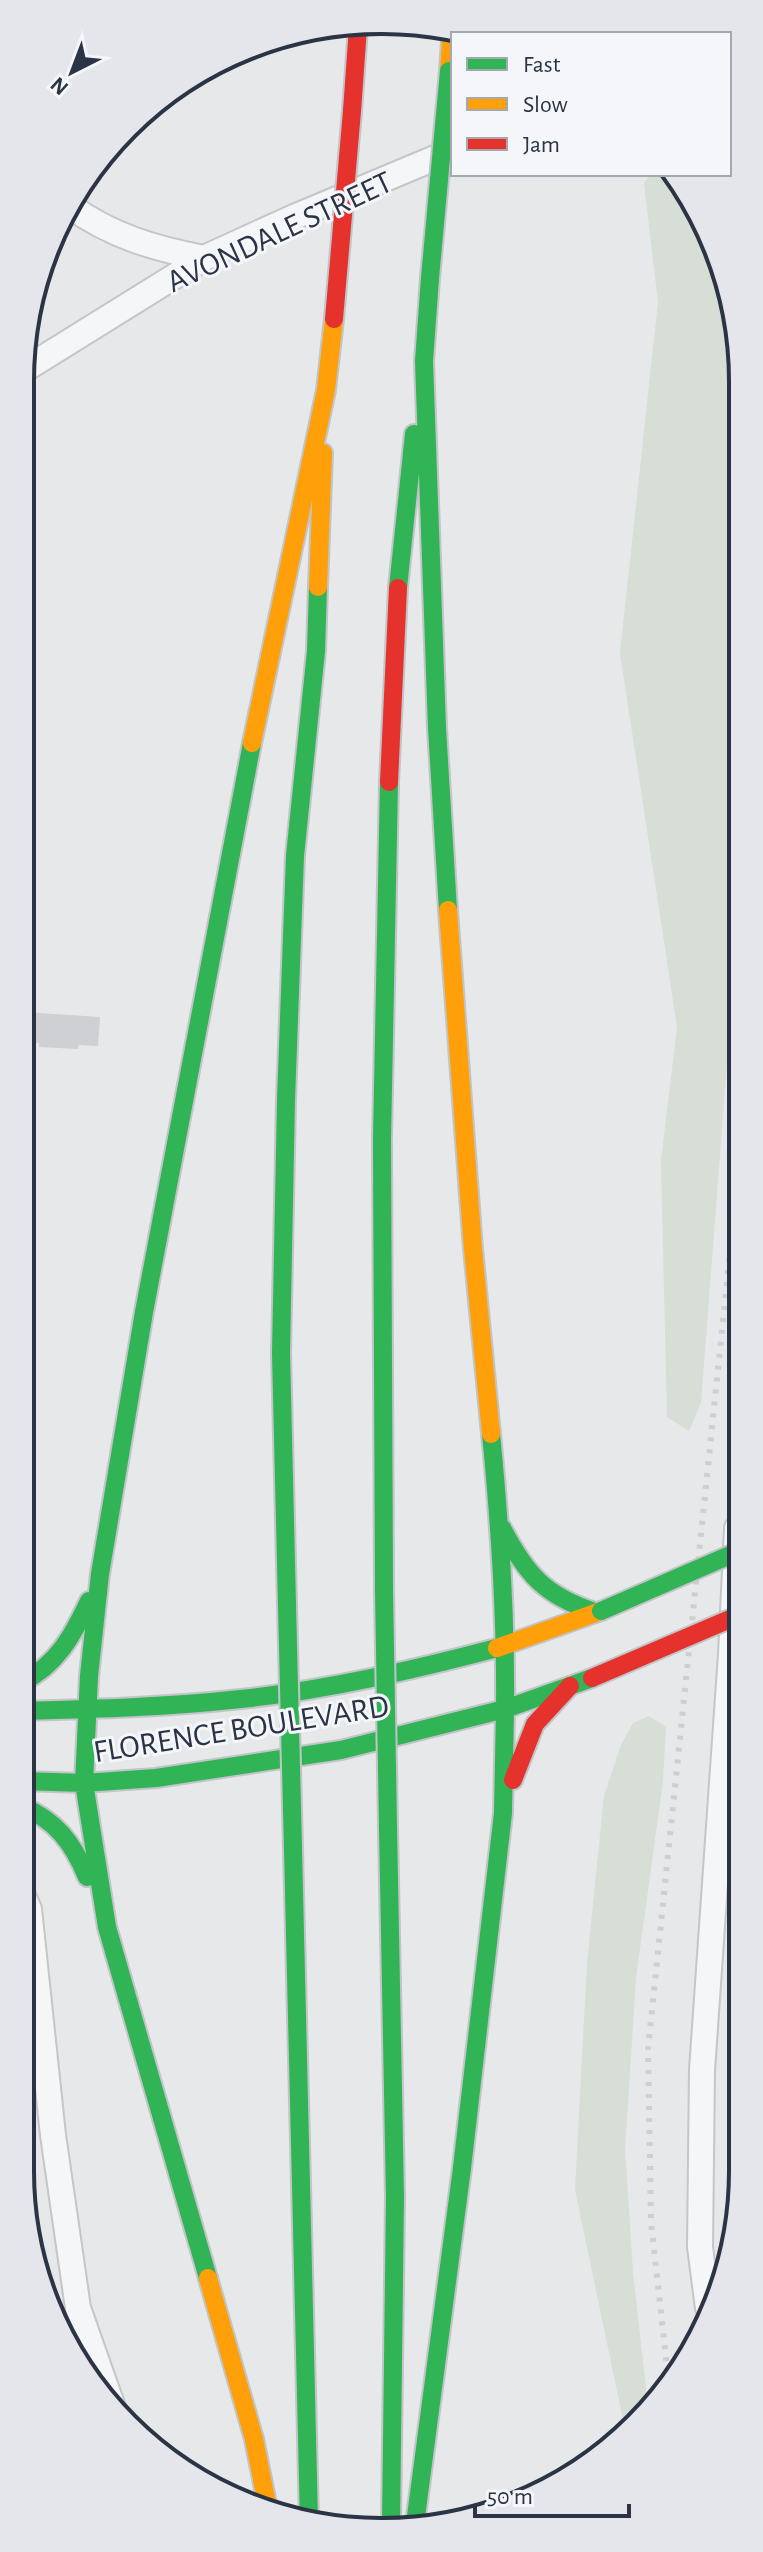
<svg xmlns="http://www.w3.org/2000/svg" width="763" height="2552" viewBox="0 0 763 2552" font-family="'Alegreya Sans',sans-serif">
<rect width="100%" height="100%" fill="#e6e8ea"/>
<path fill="#d6ded6" d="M 652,174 L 674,174 L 706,222 L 740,335 L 739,906 L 701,1403 L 689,1431 L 667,1417 L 661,1161 L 677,1027 L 620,653 L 658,302 L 644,183 Z
M 649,1716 L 666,1727 L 663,1781 L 636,1978 L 625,2149 L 633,2272 L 648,2406 L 625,2429 L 575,2190 L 587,1963 L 604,1796 L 621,1745 L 633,1723 Z"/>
<path fill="#ced0d3" d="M 24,1012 L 100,1017 L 98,1046 L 79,1045 L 78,1049 L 39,1047 L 39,1043 L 24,1042 Z"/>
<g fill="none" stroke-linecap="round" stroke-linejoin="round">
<g stroke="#c4c6c8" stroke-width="28">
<path id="street" d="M 70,206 C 111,236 156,249 204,258
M 27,368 L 204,258 L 294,217 L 447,153
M 21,1891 L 29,1909 L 53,2135 L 78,2308 L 115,2413
M 708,2308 L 700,2247 L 702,2070 L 731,1654 L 737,1528"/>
</g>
<g stroke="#c2c5c8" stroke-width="22">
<path id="fast" d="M 430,278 L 424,361 L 437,728 L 448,910
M 398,588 L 414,434
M 491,1434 C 500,1525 506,1617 505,1709
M 502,1528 C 526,1574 545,1596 595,1612
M 384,1590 L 382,1139 L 389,782
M 287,1605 L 281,1353 L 286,1100 L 295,856 L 316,651 L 318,587
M 22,1682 C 57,1665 73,1635 89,1601
M 22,1711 C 95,1709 168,1707 241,1699 C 327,1690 413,1670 497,1648
M 21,1781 L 84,1783 L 156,1778 L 341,1750 L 505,1709 L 592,1678
M 84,1783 L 107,1927 L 208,2278
M 84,1783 L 89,1676 L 100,1574 L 144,1312 L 252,743
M 21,1806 C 56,1820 73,1843 87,1877
M 388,1827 L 395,2197 L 391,2525
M 293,1849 L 309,2521
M 415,2524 L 462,2168 L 503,1813 L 505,1709"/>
</g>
<g stroke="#c2c5c8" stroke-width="22">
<path id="slow" d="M 449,71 L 452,27
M 318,587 L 323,453
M 252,743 L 326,390 L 334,319
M 448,910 L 473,1249 L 491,1434
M 497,1648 L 601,1611
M 208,2278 L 254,2439 L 268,2509"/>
</g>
<g stroke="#c2c5c8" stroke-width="22">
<path id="jam" d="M 352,111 L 358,27
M 389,782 L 398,588
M 513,1780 L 535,1724 L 570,1686"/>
</g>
<use href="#street" stroke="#f5f6f7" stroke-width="24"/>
<use href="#fast" stroke="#30b455" stroke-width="18"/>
<use href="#slow" stroke="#ff9f0a" stroke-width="18"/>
<use href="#jam" stroke="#e5322d" stroke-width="18"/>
<path stroke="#cecfd2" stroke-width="6" stroke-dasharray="4 8" stroke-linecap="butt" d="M 669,2385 L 651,2222 L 648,2049 L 738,1175"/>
<g stroke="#c2c5c8" stroke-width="22" stroke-linecap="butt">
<path id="fast-bridge" d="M 430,278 L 449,71
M 384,1590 L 388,1827
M 287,1605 L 293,1849
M 601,1611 L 737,1552"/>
</g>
<g stroke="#c2c5c8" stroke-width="22" stroke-linecap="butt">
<path id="jam-bridge" d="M 334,319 L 352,111
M 592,1678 L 737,1616"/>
</g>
<use href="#fast-bridge" stroke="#30b455" stroke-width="18"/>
<use href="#jam-bridge" stroke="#e5322d" stroke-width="18"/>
</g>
<g text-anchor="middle" stroke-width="6" stroke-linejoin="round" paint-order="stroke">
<g font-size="32" fill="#2b3445" stroke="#f4f6f9">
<text transform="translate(279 231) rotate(-25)" y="11">AVONDALE STREET</text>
<text transform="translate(241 1728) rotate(-9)" y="11">FLORENCE BOULEVARD</text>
</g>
</g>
<path d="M0 0H763V2552H0ZM381 34H382A347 347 0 0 1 729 381V2171A347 347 0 0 1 382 2518H381A347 347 0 0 1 34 2171V381A347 347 0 0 1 381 34Z" fill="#e4e6eb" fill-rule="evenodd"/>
<path fill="none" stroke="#2b3445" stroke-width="4" d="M381 34H382A347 347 0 0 1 729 381V2171A347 347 0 0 1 382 2518H381A347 347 0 0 1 34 2171V381A347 347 0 0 1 381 34Z"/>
<rect x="451" y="32" width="280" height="144" fill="#f4f6f9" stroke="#a4a8b1" stroke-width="2"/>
<rect x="467" y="58" width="40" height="12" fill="#30b455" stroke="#a4a8b1" stroke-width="2"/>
<text x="523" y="72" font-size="24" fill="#2b3445">Fast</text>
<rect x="467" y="98" width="40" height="12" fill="#ff9f0a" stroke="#a4a8b1" stroke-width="2"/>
<text x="523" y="112" font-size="24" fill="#2b3445">Slow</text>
<rect x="467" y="138" width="40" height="12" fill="#e5322d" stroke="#a4a8b1" stroke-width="2"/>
<text x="523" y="152" font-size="24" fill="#2b3445">Jam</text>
<g transform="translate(72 72) rotate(222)" stroke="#f4f6f9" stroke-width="6" paint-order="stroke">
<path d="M0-6L14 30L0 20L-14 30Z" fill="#2b3445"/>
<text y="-12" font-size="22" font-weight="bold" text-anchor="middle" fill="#2b3445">N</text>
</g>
<path d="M475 2504v12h154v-12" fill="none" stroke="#2b3445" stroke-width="4"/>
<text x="487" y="2504" font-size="24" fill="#2b3445" stroke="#f4f6f9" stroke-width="6" paint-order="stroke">50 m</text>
</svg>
